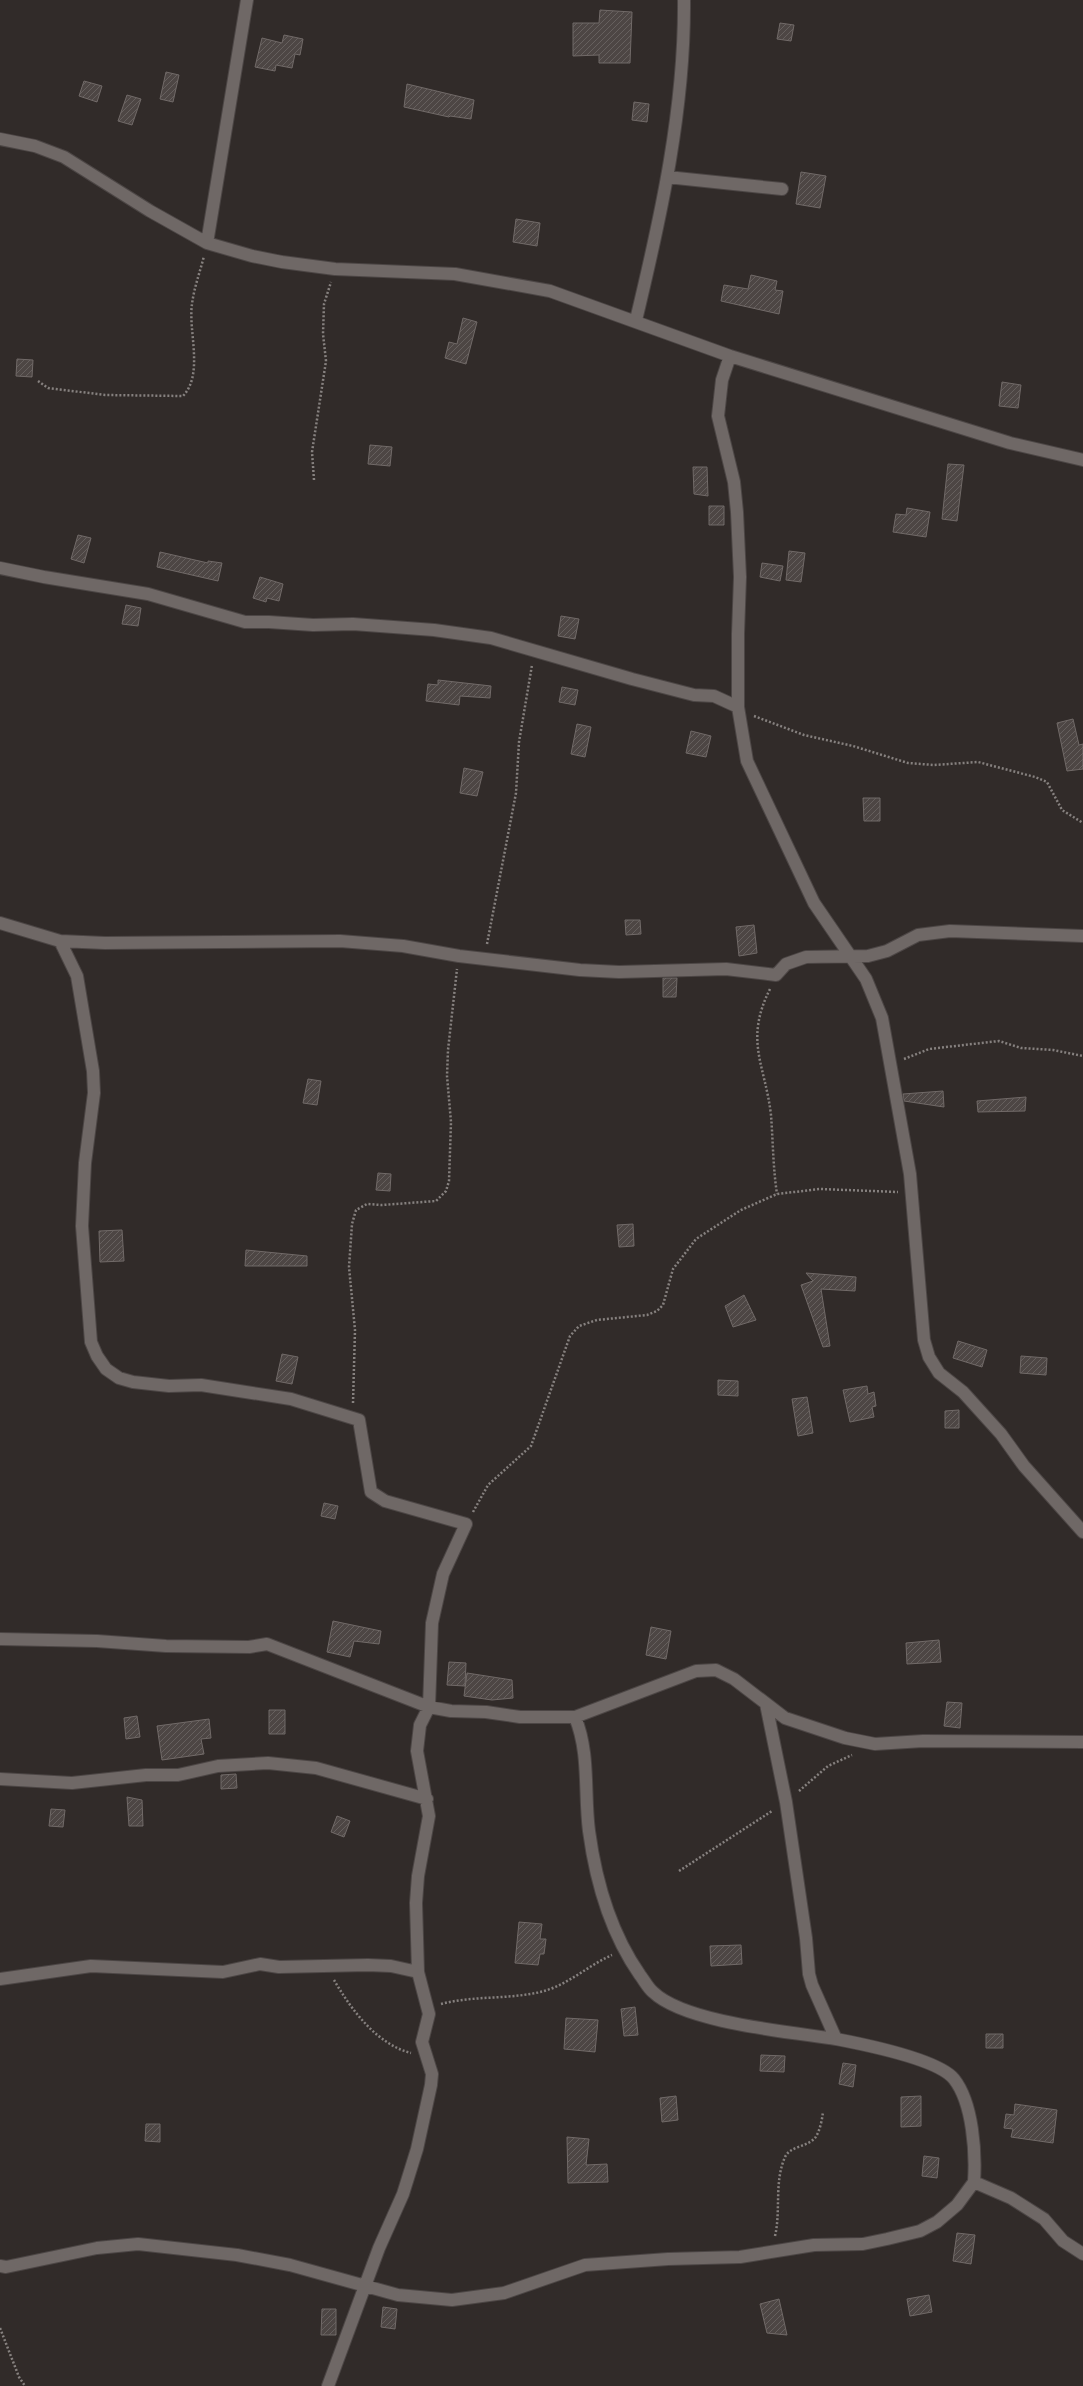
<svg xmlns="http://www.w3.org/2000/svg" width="1083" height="2386" viewBox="0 0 1083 2386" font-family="'DejaVu Sans',sans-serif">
<defs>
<pattern id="building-hatch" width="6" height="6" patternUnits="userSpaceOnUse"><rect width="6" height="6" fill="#4d4644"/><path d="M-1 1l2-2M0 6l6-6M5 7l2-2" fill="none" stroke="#66605e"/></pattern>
</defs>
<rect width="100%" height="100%" fill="#312b29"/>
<path fill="url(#building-hatch)" stroke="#716a68" d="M 600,10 L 632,12 L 630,63 L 599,63 L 599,55 L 573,56 L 573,23 L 599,23 Z
M 780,23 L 794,25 L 791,41 L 777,39 Z
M 284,35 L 303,39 L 300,55 L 295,54 L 292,68 L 276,65 L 275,71 L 255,67 L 262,38 L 282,43 Z
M 166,72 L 179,75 L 173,102 L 160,99 Z
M 84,81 L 102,86 L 97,102 L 79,96 Z
M 407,84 L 474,100 L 471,119 L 450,116 L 449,117 L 404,107 Z
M 127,95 L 141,99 L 132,125 L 118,121 Z
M 634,102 L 649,104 L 647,122 L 632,120 Z
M 801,172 L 826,176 L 820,208 L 796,204 Z
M 516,219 L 540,223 L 537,246 L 513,242 Z
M 751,275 L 777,281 L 775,290 L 783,291 L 779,314 L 721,301 L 724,285 L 748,289 Z
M 463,318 L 477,322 L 466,364 L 445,358 L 449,342 L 457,344 Z
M 17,359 L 33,360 L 32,377 L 16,376 Z
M 1002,382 L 1021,385 L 1018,408 L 999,406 Z
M 370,445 L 392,447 L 390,466 L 368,464 Z
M 948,464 L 964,465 L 957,521 L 942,519 Z
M 693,467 L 707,467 L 708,496 L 694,494 Z
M 709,506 L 724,506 L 724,525 L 709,525 Z
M 907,508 L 930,512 L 926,537 L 893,532 L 896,514 L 906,515 Z
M 78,535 L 91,538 L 84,563 L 71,559 Z
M 789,551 L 805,553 L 801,582 L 786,580 Z
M 160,552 L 208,563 L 208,561 L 222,563 L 218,581 L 157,567 Z
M 762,563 L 783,566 L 780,581 L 760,577 Z
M 260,577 L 283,584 L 279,601 L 267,598 L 266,602 L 253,598 Z
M 126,605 L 141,608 L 138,626 L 122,624 Z
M 561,616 L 579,619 L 575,639 L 558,636 Z
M 438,680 L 491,686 L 490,698 L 460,696 L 459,705 L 426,701 L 428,684 L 438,685 Z
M 562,687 L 578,690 L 575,705 L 559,702 Z
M 1073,719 L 1079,745 L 1083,744 L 1083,769 L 1067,771 L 1057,723 Z
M 577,724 L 591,727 L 585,757 L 571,754 Z
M 691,731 L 711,736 L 706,757 L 686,753 Z
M 464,768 L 483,772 L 477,796 L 460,793 Z
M 863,798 L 880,798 L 880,821 L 864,821 Z
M 625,920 L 640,920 L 641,934 L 626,935 Z
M 754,925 L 757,953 L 739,956 L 736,927 Z
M 663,978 L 677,978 L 676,997 L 663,997 Z
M 308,1079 L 321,1081 L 317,1105 L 303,1103 Z
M 943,1091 L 944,1107 L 904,1101 L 903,1094 Z
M 1026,1097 L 1025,1111 L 978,1112 L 977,1101 Z
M 378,1173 L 391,1174 L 390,1191 L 376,1190 Z
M 633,1224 L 634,1246 L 619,1247 L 617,1225 Z
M 122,1230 L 124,1261 L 100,1262 L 99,1231 Z
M 246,1250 L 307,1256 L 307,1266 L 245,1266 Z
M 806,1273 L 856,1277 L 855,1291 L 821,1289 L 830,1346 L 823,1347 L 801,1285 L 813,1281 Z
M 744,1295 L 756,1320 L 733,1327 L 725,1306 Z
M 958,1341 L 987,1350 L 982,1367 L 953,1358 Z
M 282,1354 L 298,1357 L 292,1384 L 276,1381 Z
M 1021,1356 L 1047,1358 L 1046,1375 L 1020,1373 Z
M 718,1380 L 738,1381 L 738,1396 L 718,1395 Z
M 867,1386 L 868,1394 L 874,1392 L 876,1406 L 872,1407 L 874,1417 L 850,1422 L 843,1390 Z
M 807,1397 L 813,1433 L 798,1436 L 792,1399 Z
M 959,1410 L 959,1428 L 945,1428 L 945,1411 Z
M 324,1503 L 338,1506 L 335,1519 L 321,1516 Z
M 333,1621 L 381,1631 L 379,1644 L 354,1641 L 350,1657 L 327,1652 Z
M 651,1627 L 671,1631 L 666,1659 L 646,1655 Z
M 939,1640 L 941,1662 L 907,1664 L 906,1643 Z
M 449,1662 L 466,1663 L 465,1686 L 447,1685 Z
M 467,1673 L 512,1680 L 513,1698 L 492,1700 L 464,1696 Z
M 947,1702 L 962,1703 L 960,1728 L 944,1726 Z
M 269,1710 L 285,1710 L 285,1734 L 269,1734 Z
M 137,1716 L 140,1737 L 126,1739 L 124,1718 Z
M 209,1719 L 211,1738 L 201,1739 L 204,1754 L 162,1760 L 157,1726 Z
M 236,1774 L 237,1788 L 221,1789 L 221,1775 Z
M 127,1797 L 142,1800 L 143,1826 L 129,1826 Z
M 51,1809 L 65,1810 L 63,1827 L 49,1826 Z
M 337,1816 L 350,1821 L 344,1837 L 331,1832 Z
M 519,1922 L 542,1924 L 540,1939 L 546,1939 L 544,1954 L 540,1954 L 538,1965 L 515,1963 Z
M 741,1945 L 742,1964 L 711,1966 L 710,1946 Z
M 635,2007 L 638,2035 L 624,2036 L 621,2009 Z
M 566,2018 L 598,2020 L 595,2052 L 564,2049 Z
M 986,2034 L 1003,2034 L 1003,2048 L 986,2048 Z
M 761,2055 L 785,2056 L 784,2072 L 760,2071 Z
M 843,2063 L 856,2065 L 853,2087 L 839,2084 Z
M 676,2096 L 678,2120 L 662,2122 L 660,2098 Z
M 921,2096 L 921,2126 L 901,2127 L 901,2097 Z
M 1015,2104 L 1057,2110 L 1053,2143 L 1011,2137 L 1013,2129 L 1004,2128 L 1006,2114 L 1014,2115 Z
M 146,2124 L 160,2124 L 160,2142 L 145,2141 Z
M 567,2137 L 589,2139 L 586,2165 L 607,2164 L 608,2182 L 568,2183 Z
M 924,2156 L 939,2158 L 937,2178 L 922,2176 Z
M 957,2233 L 975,2235 L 971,2264 L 953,2261 Z
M 929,2295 L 932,2312 L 910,2316 L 907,2299 Z
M 779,2299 L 787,2335 L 767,2333 L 760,2304 Z
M 383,2307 L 397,2309 L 395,2329 L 381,2327 Z
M 322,2309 L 336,2309 L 336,2335 L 321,2335 Z"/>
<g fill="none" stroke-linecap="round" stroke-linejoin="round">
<g stroke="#4c4645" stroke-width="14">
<path id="minor" d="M 0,139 L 35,146 L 64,157 L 150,211 L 207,243 L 252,256 L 282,262 L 335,269 L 455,274 L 550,291 L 730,356 L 1010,443 L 1083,460
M 667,177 L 782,189
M 207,243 L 247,0
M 636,320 C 661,216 685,108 684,0
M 730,356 L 722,380 L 718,416 L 734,482 L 737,512 L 740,577 L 738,634 L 738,707 L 747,761 L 814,903 L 866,979 L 882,1018 L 910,1174 L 924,1340 L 929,1357 L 939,1373 L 963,1392 L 1001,1434 L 1024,1466 L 1083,1532
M 0,568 L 44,577 L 148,594 L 245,622 L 269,622 L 313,625 L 353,624 L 434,630 L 491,638 L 632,679 L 694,695 L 714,696 L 738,707
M 0,923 L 60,941 L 77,976 L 93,1071 L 94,1093 L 85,1163 L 82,1226 L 91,1342 L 97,1356 L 106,1369 L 119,1378 L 133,1382 L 169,1386 L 201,1385 L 291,1399 L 359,1420 L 371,1492 L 385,1501 L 466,1524 L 443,1574 L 432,1623 L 429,1707 L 420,1725 L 417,1751 L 429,1816 L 418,1876 L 416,1903 L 418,1972 L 429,2014 L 422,2042 L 432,2074 L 431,2085 L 417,2149 L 403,2194 L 379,2248 L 328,2386
M 60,941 L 105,943 L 340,941 L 403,946 L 459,956 L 580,970 L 619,972 L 726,969 L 776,975 L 786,964 L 806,957 L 868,956 L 887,951 L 918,935 L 950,931 L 1083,936
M 0,1639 L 97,1641 L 166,1646 L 249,1647 L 267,1644 L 429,1707 L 451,1711 L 486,1712 L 520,1717 L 575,1717 L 696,1671 L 716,1670 L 734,1679 L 785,1718 L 845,1738 L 875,1744 L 923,1741 L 1083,1742
M 766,1704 L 786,1802 L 806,1938 L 809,1974 L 812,1985 L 836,2039 C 862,2044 938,2059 954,2079 C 973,2103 976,2153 974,2182
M 575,1717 C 590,1753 584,1793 589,1831 C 596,1883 610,1932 640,1975 C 644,1980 648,1988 653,1992 C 685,2023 791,2032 836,2039
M 0,1779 L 72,1783 L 146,1775 L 178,1775 L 218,1766 L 268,1763 L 316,1768 L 427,1799
M 0,1979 L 91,1966 L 223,1972 L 260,1964 L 279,1967 L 368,1965 L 391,1966 L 418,1972
M 0,2266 L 6,2267 L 97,2248 L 138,2244 L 237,2255 L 290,2265 L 398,2295 L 452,2300 L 504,2293 L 585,2265 L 668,2259 L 740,2257 L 814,2245 L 863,2244 L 887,2239 L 920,2231 L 937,2222 L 957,2205 L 974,2182 L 1011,2198 L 1044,2219 L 1063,2241 L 1083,2254"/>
</g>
<path stroke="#86817f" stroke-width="2.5" stroke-dasharray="2 2" stroke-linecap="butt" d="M 38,381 L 48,388 L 105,395 L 183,396 C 204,374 188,331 192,304 C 194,288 200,272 204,256
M 314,480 L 312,452 L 326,361 L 323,334 L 324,304 L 331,282
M 754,716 L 804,735 L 853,746 L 908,763 L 934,765 L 978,762 L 1035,777 L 1047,782 L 1062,810 L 1083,823
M 487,944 L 516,793 L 519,742 L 532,665
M 770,989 C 744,1041 765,1064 771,1115 C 773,1141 773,1168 777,1194
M 904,1059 L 929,1049 L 999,1041 L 1021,1048 L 1053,1050 L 1083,1056
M 353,1403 L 355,1330 L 349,1267 L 352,1224 L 356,1210 L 367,1204 L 382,1205 L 436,1201 L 446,1191 L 449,1181 L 451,1122 L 447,1076 L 448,1050 L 457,969
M 473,1512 L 488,1485 L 531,1446 L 570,1336 L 579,1326 L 597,1320 L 647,1315 L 657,1311 L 663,1305 L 673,1269 L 696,1239 L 741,1210 L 777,1194 L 820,1189 L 898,1192
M 799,1791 L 828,1766 L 852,1755
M 679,1871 L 772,1811
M 334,1980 C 351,2009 376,2044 411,2053
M 441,2004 C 475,1995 511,2000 544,1991 C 569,1984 589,1965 612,1955
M 775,2236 C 781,2211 774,2182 785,2157 C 790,2146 807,2147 815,2138 C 820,2131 822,2120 823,2112
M 0,2328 L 19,2377 L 25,2386"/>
<use href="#minor" stroke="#6f6866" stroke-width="12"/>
</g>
</svg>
